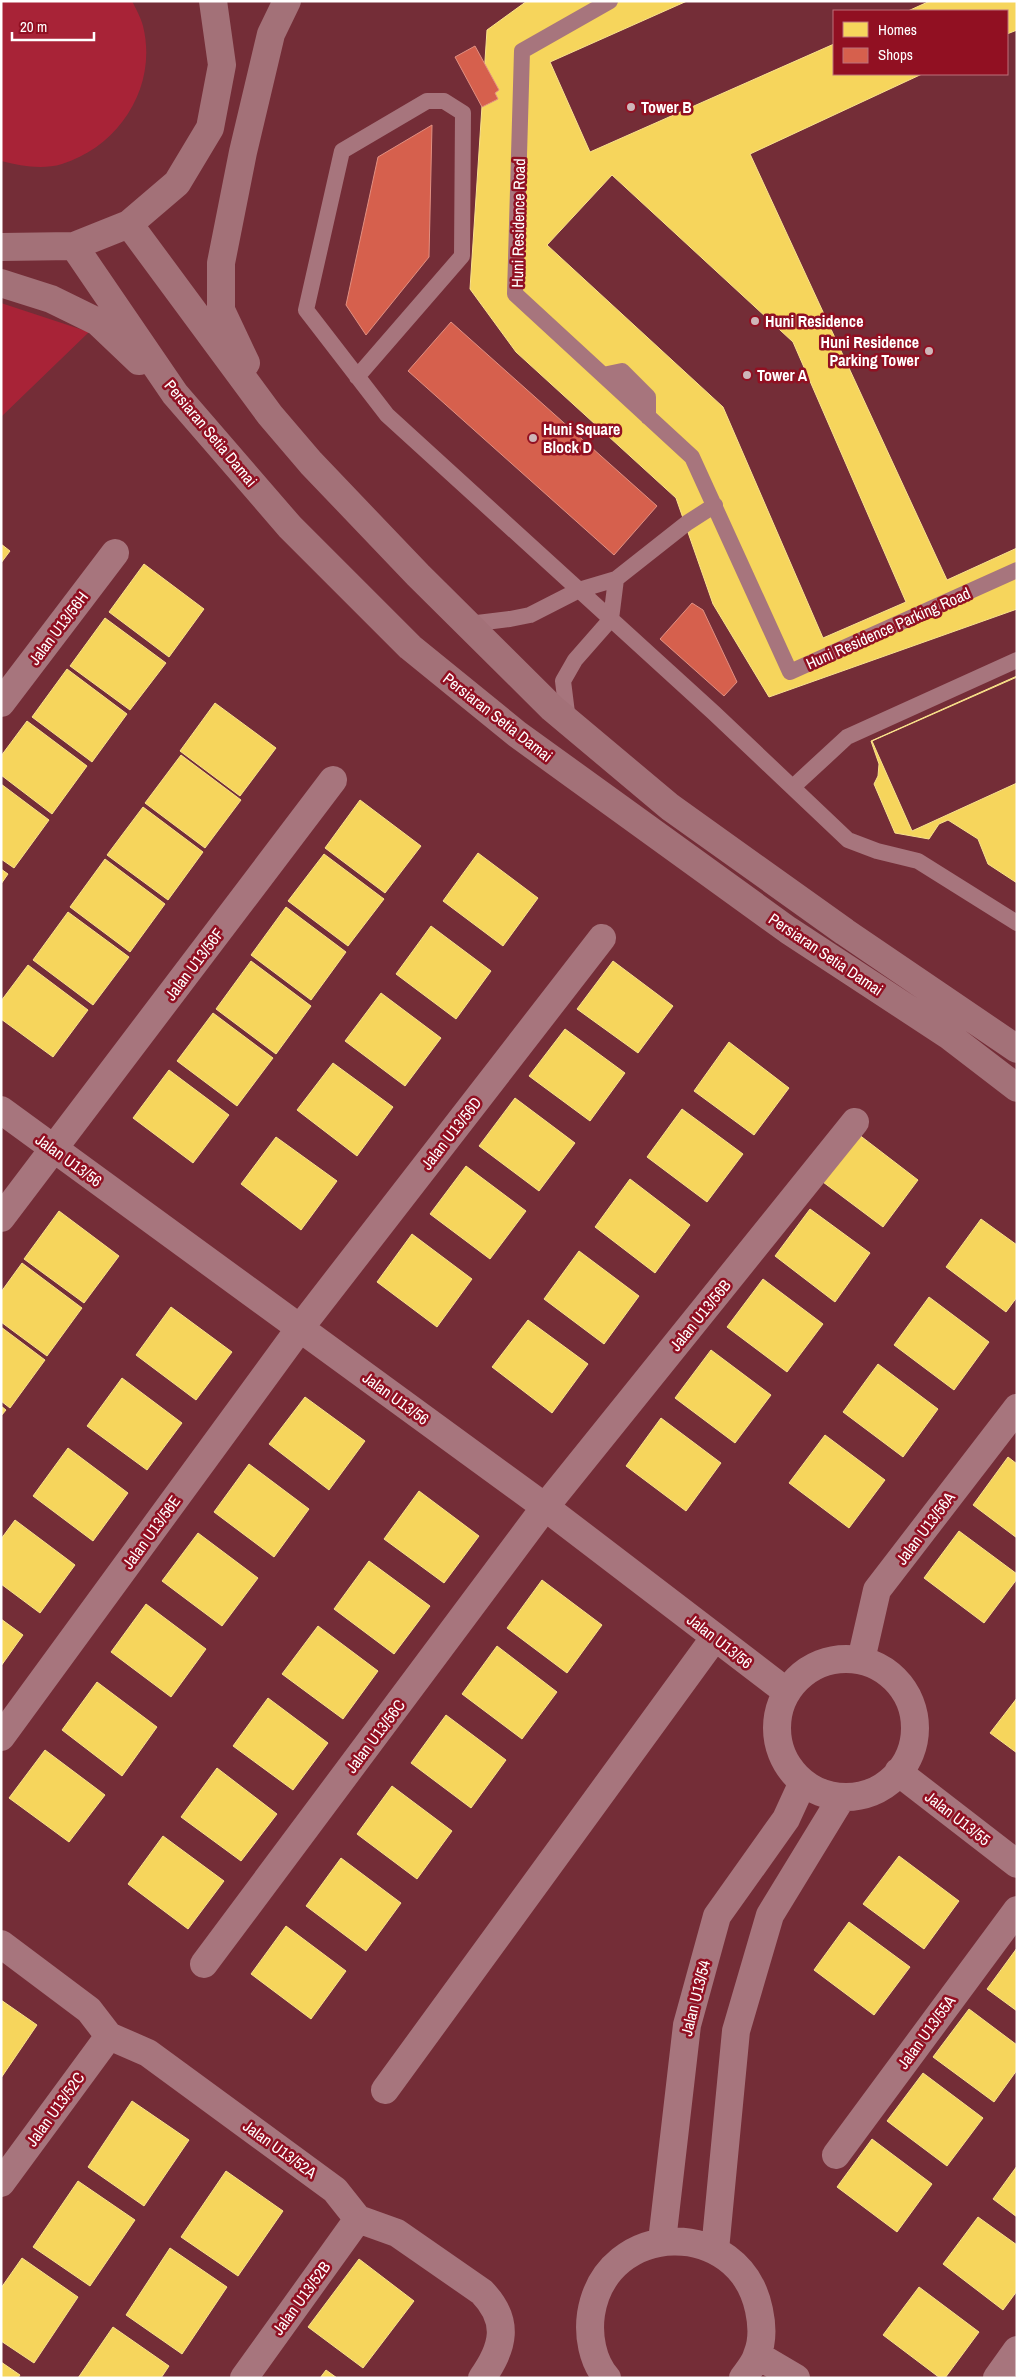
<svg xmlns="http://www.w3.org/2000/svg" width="1018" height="2379" viewBox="0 0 1018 2379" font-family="'Archivo Narrow',sans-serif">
<rect width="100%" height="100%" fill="#742d37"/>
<path fill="#a82337" d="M 1,1 L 132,1 C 136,9 141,18 143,26 C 158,86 120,146 62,164 C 42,170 21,166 1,161 Z
M 1,303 L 89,332 L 1,417 Z"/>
<path fill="#f6d55c" stroke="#f9e28d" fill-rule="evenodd" d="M 527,1 L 1017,1 L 1017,609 L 769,697 L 713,604 L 676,498 L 516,352 L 470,289 L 487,30 ZM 834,11 L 1007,11 L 1007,74 L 834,74 Z
M 687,1 L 930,1 L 908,11 L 834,11 L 834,44 L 590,152 L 550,62 Z
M 1017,30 L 1017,548 L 947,580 L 750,154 L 922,74 L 1007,74 L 1007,34 Z
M 612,175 L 793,342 L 906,602 L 823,638 L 723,407 L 547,245 Z
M 1,544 L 10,551 L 1,563 Z
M 144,564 L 204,609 L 169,657 L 109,612 Z
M 105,618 L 166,663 L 130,710 L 70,666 Z
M 67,669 L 127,714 L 92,762 L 32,717 Z
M 1017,676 L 1017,883 L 988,864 L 978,839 L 948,820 L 939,824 L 929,839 L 895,833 L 874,784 L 878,776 L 879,764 L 871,741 Z
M 1017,677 L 1017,783 L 912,831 L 872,741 Z
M 215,703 L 276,748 L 240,796 L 180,751 Z
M 27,721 L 87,766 L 52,814 L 1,775 L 1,756 Z
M 181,755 L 241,800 L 205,848 L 145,803 Z
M 1,784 L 49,820 L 14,868 L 1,859 Z
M 360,800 L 421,846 L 385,893 L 325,848 Z
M 143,807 L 203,852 L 168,900 L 107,855 Z
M 478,853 L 538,898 L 503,946 L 443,901 Z
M 324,854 L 384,899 L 348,946 L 288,901 Z
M 105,859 L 165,904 L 130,952 L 70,907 Z
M 1,869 L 8,874 L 1,884 Z
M 286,907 L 346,952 L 311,1000 L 251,955 Z
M 68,912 L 129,957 L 93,1005 L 33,960 Z
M 431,926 L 491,971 L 456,1019 L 396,974 Z
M 251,961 L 311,1006 L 276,1054 L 216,1009 Z
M 613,961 L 673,1006 L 638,1053 L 577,1009 Z
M 28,965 L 88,1010 L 53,1057 L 1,1019 L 1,1001 Z
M 381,993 L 441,1038 L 405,1086 L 345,1041 Z
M 213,1013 L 273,1058 L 237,1106 L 177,1061 Z
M 565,1029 L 625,1073 L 590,1121 L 529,1076 Z
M 729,1042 L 789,1088 L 754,1135 L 694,1091 Z
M 333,1063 L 393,1107 L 357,1156 L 297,1110 Z
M 169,1070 L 229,1115 L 193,1163 L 133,1118 Z
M 515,1098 L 575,1143 L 539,1191 L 479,1146 Z
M 682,1109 L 743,1154 L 707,1202 L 647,1157 Z
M 858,1134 L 918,1180 L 883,1227 L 823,1182 Z
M 276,1137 L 337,1181 L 301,1230 L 241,1184 Z
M 466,1166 L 526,1211 L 490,1259 L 430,1214 Z
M 630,1179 L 690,1225 L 655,1273 L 595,1227 Z
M 810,1209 L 870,1253 L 835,1302 L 775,1256 Z
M 59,1211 L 119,1256 L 84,1303 L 24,1259 Z
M 981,1219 L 1017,1245 L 1017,1297 L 1006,1312 L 946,1267 Z
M 412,1234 L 472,1279 L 437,1327 L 377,1282 Z
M 579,1251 L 639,1296 L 604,1344 L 544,1299 Z
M 22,1263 L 82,1308 L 47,1356 L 1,1322 L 1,1292 Z
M 763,1279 L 823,1324 L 787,1372 L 727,1327 Z
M 929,1297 L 989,1342 L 954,1390 L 894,1345 Z
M 171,1307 L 232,1352 L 196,1400 L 136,1355 Z
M 528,1320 L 588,1364 L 552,1413 L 492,1367 Z
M 1,1327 L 45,1360 L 10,1408 L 1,1401 Z
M 711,1350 L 771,1395 L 735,1443 L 675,1398 Z
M 878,1364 L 938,1409 L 903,1457 L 843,1412 Z
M 122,1378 L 182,1423 L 147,1470 L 87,1426 Z
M 305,1397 L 365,1441 L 329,1490 L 269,1444 Z
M 1,1406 L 6,1410 L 1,1416 Z
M 661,1418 L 721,1463 L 686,1511 L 626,1466 Z
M 825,1435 L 885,1480 L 849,1528 L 789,1483 Z
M 68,1448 L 128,1493 L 93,1541 L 33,1496 Z
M 1008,1457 L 1017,1464 L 1017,1538 L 973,1505 Z
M 249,1464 L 309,1509 L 274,1557 L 214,1512 Z
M 419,1491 L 479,1536 L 444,1583 L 384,1539 Z
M 15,1520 L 75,1565 L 40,1613 L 1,1584 L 1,1539 Z
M 959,1531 L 1017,1574 L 1017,1579 L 984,1623 L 924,1578 Z
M 198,1533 L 258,1578 L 222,1626 L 162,1581 Z
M 369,1561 L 430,1606 L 394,1654 L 334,1609 Z
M 542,1580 L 602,1625 L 567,1673 L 507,1628 Z
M 146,1604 L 206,1649 L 171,1697 L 111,1652 Z
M 1,1619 L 23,1635 L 1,1666 Z
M 318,1626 L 378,1671 L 343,1719 L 282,1674 Z
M 497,1646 L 557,1692 L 522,1739 L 462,1694 Z
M 97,1682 L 157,1727 L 122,1776 L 62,1730 Z
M 268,1698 L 328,1743 L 293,1790 L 233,1746 Z
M 1017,1698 L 1017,1753 L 990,1733 Z
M 446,1715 L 506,1760 L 471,1808 L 411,1763 Z
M 45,1750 L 105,1795 L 69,1842 L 9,1798 Z
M 217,1768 L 277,1814 L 241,1861 L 181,1817 Z
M 392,1786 L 452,1831 L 417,1879 L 357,1834 Z
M 163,1836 L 224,1881 L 188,1929 L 128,1884 Z
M 899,1856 L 959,1901 L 924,1949 L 863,1904 Z
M 341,1858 L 401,1903 L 366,1951 L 306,1906 Z
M 849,1922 L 910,1967 L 874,2015 L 814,1970 Z
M 286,1926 L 346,1971 L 311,2019 L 251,1974 Z
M 1017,1948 L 1017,2011 L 987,1989 Z
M 1,2000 L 37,2025 L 1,2078 Z
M 969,2009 L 1017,2045 L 1017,2070 L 994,2102 L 933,2057 Z
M 923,2073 L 983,2118 L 947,2166 L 887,2121 Z
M 132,2101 L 189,2140 L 144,2206 L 88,2167 Z
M 872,2139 L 932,2184 L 897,2232 L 837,2187 Z
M 1017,2166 L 1017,2217 L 993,2199 Z
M 226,2171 L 283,2211 L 238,2276 L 181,2237 Z
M 78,2181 L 135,2220 L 90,2286 L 33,2247 Z
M 978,2217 L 1017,2245 L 1017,2291 L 1003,2310 L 943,2264 Z
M 170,2248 L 227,2287 L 182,2354 L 126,2315 Z
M 22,2258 L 78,2297 L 34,2363 L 1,2341 L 1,2288 Z
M 359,2259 L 414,2301 L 363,2368 L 308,2327 Z
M 919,2287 L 979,2332 L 945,2378 L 940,2378 L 883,2335 Z
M 113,2327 L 169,2366 L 161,2378 L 78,2378 Z
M 1,2362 L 20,2375 L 18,2378 L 1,2378 Z
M 326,2370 L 337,2378 L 320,2378 Z"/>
<path fill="#d6604d" stroke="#e29082" d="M 475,46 L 499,90 L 495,93 L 498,99 L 482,107 L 455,57 Z
M 432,125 L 429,257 L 366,335 L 346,305 L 378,157 Z
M 451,322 L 657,506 L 614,555 L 408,371 Z
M 692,603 L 703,610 L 737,682 L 724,696 L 660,639 Z"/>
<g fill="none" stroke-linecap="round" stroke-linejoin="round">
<path stroke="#a7757d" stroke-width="16" d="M 610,1 L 522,51 L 515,294 L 692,457 L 790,672 L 1017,570
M 603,375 L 622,371 L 648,397 L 648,417
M 357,377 L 462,256 L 463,113 L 444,101 L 427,101 L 342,151 L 306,310 L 387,415 L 714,713 L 848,840 L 877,851 L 918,861 L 1017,923
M 469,624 L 510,619 L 530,615 L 579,590 L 616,579 L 687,523 L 715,505
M 568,721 L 563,681 L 575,660 L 611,619 L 616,579
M 794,786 L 847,737 L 1017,660"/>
<path stroke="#a7757d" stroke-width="28" d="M 1,703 L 115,553
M 1,1110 L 545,1507 L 787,1692
M 1,1218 L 333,780
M777 1728a69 69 0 1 1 138 0a69 69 0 1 1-138 0Z
M 861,1660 L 877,1590 L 1017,1408
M 1,1737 L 300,1328 L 602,938
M 898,1772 L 1017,1864
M 1,1944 L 89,2010 L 109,2036 L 148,2053 L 335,2190 L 358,2219 L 397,2233 L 482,2292 C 510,2321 504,2347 482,2378
M 204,1964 L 545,1507 L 855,1122
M 385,2090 L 715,1637
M 836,2155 L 1017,1910
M 1,2183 L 109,2036
M 662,2241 L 687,2025 L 717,1916 L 786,1819 L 803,1782
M 715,2250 L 736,2031 L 770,1915 L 842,1797
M 757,2355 L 796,2378
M 244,2378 L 358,2219
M 607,2378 C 592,2361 588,2335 591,2314 C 606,2219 740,2217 759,2310 C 762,2324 763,2341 757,2355 C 755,2363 748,2371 743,2378
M 997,2378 L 1017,2350"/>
<path stroke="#a37178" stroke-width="28" d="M 129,224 L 270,415 L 311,463 L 418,575 L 552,708 L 670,807 L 845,932 L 1017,1049
M 74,246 L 175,394 L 290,527 L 410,647 L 517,734 L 788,930 L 948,1035 L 1017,1088
M 1,247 L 74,246 L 129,224 L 177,183 L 210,128 L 222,65 L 213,1
M 1,283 L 51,299 L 98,322 L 139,361
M 246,363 L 221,310 L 221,263 L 243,152 L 271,34 L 287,1"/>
</g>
<g fill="#ceb6b9" stroke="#911022" stroke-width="2">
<circle cx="631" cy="107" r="5"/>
<circle cx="755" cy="321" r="5"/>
<circle cx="929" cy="351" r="5"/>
<circle cx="747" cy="375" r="5"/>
<circle cx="533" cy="438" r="5"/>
</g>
<g text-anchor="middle" stroke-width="5" stroke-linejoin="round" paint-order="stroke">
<g font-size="16" font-weight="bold" fill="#fff" stroke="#911022" text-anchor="start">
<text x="641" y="113">Tower B</text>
<text x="765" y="327">Huni Residence</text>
<text x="919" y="348" text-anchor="end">Huni Residence<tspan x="919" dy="18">Parking Tower</tspan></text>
<text x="757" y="381">Tower A</text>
<text x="543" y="435">Huni Square<tspan x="543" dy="18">Block D</tspan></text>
</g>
<g font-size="16" fill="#fff" stroke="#911022">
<text transform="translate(518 223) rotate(-89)" y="6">Huni Residence Road</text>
<text transform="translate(211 433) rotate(50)" y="6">Persiaran Setia Damai</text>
<text transform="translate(58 628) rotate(-53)" y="6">Jalan U13/56H</text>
<text transform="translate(888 628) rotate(-24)" y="6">Huni Residence Parking Road</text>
<text transform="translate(498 717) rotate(38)" y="6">Persiaran Setia Damai</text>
<text transform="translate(826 954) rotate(34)" y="6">Persiaran Setia Damai</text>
<text transform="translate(194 964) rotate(-53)" y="6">Jalan U13/56F</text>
<text transform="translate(451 1133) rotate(-52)" y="6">Jalan U13/56D</text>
<text transform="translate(69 1160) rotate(36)" y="6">Jalan U13/56</text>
<text transform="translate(700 1315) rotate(-51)" y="6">Jalan U13/56B</text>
<text transform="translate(396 1398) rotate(36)" y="6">Jalan U13/56</text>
<text transform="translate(925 1528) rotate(-53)" y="6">Jalan U13/56A</text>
<text transform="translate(151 1532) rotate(-54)" y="6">Jalan U13/56E</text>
<text transform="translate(720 1641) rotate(38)" y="6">Jalan U13/56</text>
<text transform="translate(375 1736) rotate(-53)" y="6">Jalan U13/56C</text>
<text transform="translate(958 1818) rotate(38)" y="6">Jalan U13/55</text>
<text transform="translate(695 1998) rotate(-76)" y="6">Jalan U13/54</text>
<text transform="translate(926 2032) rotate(-54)" y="6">Jalan U13/55A</text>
<text transform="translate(55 2109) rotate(-54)" y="6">Jalan U13/52C</text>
<text transform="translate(280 2149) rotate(36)" y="6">Jalan U13/52A</text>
<text transform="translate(301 2298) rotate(-54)" y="6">Jalan U13/52B</text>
</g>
</g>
<rect width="1018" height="2379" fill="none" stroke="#ffffff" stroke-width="5"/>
<rect x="833" y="10" width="175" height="65" fill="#911022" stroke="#bd707a"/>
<rect x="843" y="22" width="25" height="15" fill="#f6d55c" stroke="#bd707a"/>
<text x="878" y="35" font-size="15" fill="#ffffff">Homes</text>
<rect x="843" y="48" width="25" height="15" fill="#d6604d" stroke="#bd707a"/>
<text x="878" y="60" font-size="15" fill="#ffffff">Shops</text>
<path d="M12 32v8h82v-8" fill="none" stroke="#ffffff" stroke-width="2.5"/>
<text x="20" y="32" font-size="15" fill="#ffffff" stroke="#911022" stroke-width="4" paint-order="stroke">20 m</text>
</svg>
